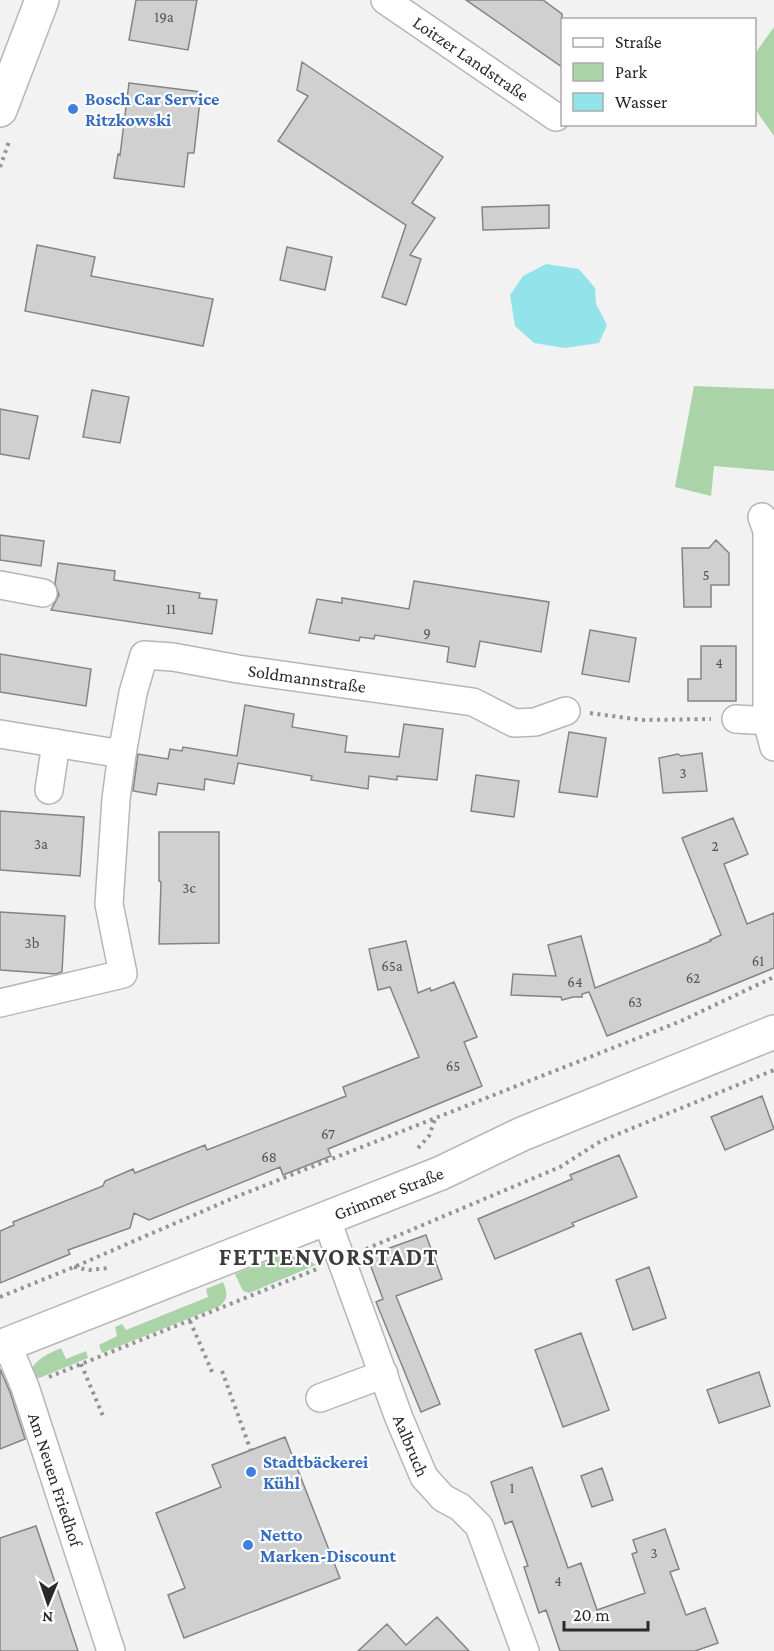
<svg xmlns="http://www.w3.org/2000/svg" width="774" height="1651" viewBox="0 0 774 1651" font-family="'Crimson Pro',serif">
<rect width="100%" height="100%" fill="#f2f2f3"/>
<path fill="#aad3a8" d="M 774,27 L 774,136 L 755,109 L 754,55 Z
M 694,386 L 774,389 L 774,471 L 714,466 L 711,496 L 675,487 Z
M 280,1256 C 294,1256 305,1257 316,1265 L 249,1293 L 243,1291 L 235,1274 Z
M 223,1282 C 227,1292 229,1298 220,1306 L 102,1353 L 99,1345 L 117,1336 L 115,1327 L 122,1324 L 126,1330 L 208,1297 L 206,1289 Z
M 61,1348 L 66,1359 L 86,1351 L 88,1358 L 32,1381 C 27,1362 46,1355 61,1348 Z"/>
<path fill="#93e4ea" d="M 546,264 L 579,269 L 595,288 L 596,304 L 607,325 L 599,343 L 565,348 L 534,343 L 515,326 L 510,295 L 523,276 Z"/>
<path fill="#d0d0d1" stroke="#848485" stroke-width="1.5" d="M 136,0 L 197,0 L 188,50 L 129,40 Z
M 466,0 L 543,0 L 562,14 L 562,67 Z
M 302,62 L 443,157 L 412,203 L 435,218 L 410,255 L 421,259 L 406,305 L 382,297 L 406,225 L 278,141 L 308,96 L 297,90 Z
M 129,83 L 201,92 L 194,153 L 188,153 L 184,187 L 114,178 L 118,154 L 120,155 Z
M 549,205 L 549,228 L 483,230 L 482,207 Z
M 37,245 L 95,257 L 91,276 L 213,299 L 203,346 L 25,311 Z
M 287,247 L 332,257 L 325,290 L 280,280 Z
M 92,390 L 129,397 L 120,443 L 83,437 Z
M 0,409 L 38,416 L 29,459 L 0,454 Z
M 0,535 L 44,541 L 41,566 L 0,560 Z
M 716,540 L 729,553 L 729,585 L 711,585 L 711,607 L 684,607 L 682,548 L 709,548 Z
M 58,563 L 115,571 L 114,580 L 200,593 L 199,598 L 217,600 L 212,634 L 51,610 L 59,595 L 55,584 Z
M 414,581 L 549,602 L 541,652 L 480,641 L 475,667 L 447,662 L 449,647 L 375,635 L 374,639 L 360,637 L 359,641 L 309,633 L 317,599 L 342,603 L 342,598 L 409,609 Z
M 590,630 L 636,638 L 629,682 L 582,674 Z
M 701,646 L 736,646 L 736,701 L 688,701 L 688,679 L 701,679 Z
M 0,654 L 91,669 L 86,706 L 0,692 Z
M 245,705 L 294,714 L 292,727 L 347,736 L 345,752 L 399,757 L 404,724 L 443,729 L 437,780 L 397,776 L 397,780 L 369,776 L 368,789 L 311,780 L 312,776 L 238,763 L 234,784 L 205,779 L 204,790 L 158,783 L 156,795 L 133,791 L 138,754 L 168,759 L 170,749 L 182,751 L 183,747 L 237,756 Z
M 569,732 L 606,738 L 597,797 L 559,792 Z
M 702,753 L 707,791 L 663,793 L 659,758 L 678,754 L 681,756 Z
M 476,775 L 519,781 L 514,817 L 471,811 Z
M 0,811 L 84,817 L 80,876 L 0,870 Z
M 733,818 L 748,854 L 724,864 L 747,924 L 774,913 L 774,968 L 607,1036 L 589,992 L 582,994 L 582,997 L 573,997 L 562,1000 L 561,997 L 511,995 L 513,974 L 556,976 L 548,945 L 581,936 L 595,988 L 711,941 L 710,940 L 721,935 L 682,838 Z
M 159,832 L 219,832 L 219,943 L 159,944 L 161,882 L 159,881 Z
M 0,912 L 65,916 L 62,972 L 56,974 L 0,970 Z
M 406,941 L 418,993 L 430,988 L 431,991 L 454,982 L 477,1037 L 464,1042 L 482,1086 L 328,1149 L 331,1156 L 283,1175 L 280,1167 L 149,1220 L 134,1213 L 130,1228 L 68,1250 L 70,1254 L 0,1283 L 0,1231 L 14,1225 L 13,1222 L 103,1186 L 105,1181 L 133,1169 L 135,1173 L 205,1145 L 207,1150 L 346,1096 L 343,1087 L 419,1057 L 390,987 L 378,990 L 369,949 Z
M 762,1096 L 774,1129 L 725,1150 L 711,1117 Z
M 619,1155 L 637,1197 L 572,1223 L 574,1226 L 495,1259 L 478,1219 L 572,1179 L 570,1175 Z
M 426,1235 L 442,1279 L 396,1296 L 440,1404 L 421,1412 L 376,1302 L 383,1299 L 367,1256 Z
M 649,1267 L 666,1318 L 633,1330 L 616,1280 Z
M 581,1333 L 609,1410 L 563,1427 L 535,1350 Z
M 0,1369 L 10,1392 L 25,1439 L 0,1449 Z
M 759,1372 L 770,1406 L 719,1423 L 707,1390 Z
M 285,1437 L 340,1578 L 184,1638 L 168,1595 L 185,1588 L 156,1513 L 221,1487 L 212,1465 Z
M 532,1467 L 568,1568 L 581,1563 L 597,1610 L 645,1593 L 632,1554 L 637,1552 L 633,1540 L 665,1529 L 679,1569 L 670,1572 L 686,1615 L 705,1608 L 718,1643 L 695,1651 L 560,1651 L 546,1610 L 539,1613 L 524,1567 L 528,1566 L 512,1521 L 505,1524 L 491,1482 Z
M 602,1468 L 613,1500 L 592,1507 L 581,1476 Z
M 36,1526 L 69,1624 L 78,1651 L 0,1651 L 0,1538 Z
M 437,1617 L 469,1651 L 358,1651 L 387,1624 L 406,1645 Z"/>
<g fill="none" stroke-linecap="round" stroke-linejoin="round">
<g stroke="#b6b6b7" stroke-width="30">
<g id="minor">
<path id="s1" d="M 385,0 L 556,117"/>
<path d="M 762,517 L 767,531 L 767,721 L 774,747"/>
<path d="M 0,585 L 43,593"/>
<path d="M 736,719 L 767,721"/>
<path id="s2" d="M 0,734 L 122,754 L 133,693 L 144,655 L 173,657 L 238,669 L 473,702 L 514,723 L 535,722 L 566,711"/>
<path d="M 49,790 L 56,743"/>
<path d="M 0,1003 L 123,974 L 109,904 L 116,799 L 122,754"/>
<path id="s3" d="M 326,1218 L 399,1418 L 424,1477 L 443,1498 L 460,1507 L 479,1526 L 525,1651"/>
<path id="s4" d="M 7,1344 L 25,1387 L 111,1651"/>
<path d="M 320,1398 L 384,1374"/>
</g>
</g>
<g stroke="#b6b6b7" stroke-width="36">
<g id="major">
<path d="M 0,110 L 42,0"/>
<path id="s5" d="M 0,1347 L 441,1173 L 522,1134 L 774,1032"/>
</g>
</g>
<path stroke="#949495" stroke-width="4" stroke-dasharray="3 4.5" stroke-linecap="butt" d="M 0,167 L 10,139
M 590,713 L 642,720 L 711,719
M 418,1148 L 429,1136 L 435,1119
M 366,1249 L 560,1167 L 601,1141 L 774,1070
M 74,1267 L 89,1270 L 110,1268
M 0,1297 L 74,1267 L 238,1196 L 681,1021 L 774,977
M 190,1321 L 213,1374
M 81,1364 L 103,1416
M 222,1371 L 251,1451
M 49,1377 L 317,1269"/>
<use href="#minor" stroke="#fff" stroke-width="27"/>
<use href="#major" stroke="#fff" stroke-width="33"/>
</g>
<g fill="#3f7fe0" stroke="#fff" stroke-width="2">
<circle cx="73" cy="109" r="6"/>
<circle cx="251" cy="1472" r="6"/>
<circle cx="248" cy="1545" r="6"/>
</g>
<g text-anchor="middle" stroke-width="4.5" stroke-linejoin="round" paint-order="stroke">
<g font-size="15" fill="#545454">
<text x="164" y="22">19a</text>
<text x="706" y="580">5</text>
<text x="171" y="614">11</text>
<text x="427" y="638">9</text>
<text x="719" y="668">4</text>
<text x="683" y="778">3</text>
<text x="41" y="849">3a</text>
<text x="715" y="851">2</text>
<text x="189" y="893">3c</text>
<text x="32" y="948">3b</text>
<text x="758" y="966">61</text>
<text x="392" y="971">65a</text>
<text x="693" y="983">62</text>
<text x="575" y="987">64</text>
<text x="635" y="1007">63</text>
<text x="453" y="1071">65</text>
<text x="328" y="1139">67</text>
<text x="269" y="1162">68</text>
<text x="512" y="1493">1</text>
<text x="654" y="1558">3</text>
<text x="558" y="1586">4</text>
</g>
<g font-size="18" fill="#2a2a2b" stroke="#fff">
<text dy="6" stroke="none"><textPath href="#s1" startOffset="104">Loitzer Landstraße</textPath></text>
<text dy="6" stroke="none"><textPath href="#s2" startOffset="390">Soldmannstraße</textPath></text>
<text dy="6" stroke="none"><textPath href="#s5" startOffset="418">Grimmer Straße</textPath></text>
<text dy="6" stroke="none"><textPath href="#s3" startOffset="243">Aalbruch</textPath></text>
<text dy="6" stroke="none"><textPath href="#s4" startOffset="144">Am Neuen Friedhof</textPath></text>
</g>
<g font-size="18" font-weight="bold" fill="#366cbe" stroke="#fff" text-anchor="start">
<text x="85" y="105">Bosch Car Service<tspan x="85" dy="21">Ritzkowski</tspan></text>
<text x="263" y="1468">Stadtbäckerei<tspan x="263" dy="21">Kühl</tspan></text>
<text x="260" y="1541">Netto<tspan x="260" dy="21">Marken-Discount</tspan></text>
</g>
<g font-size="24" font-weight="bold" letter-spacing="1.5" fill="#3c3c3c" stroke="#fff">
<text x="329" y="1265">FETTENVORSTADT</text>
</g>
</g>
<rect x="561" y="18" width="195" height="108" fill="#ffffff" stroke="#aaaaaa" stroke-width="1.5"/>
<rect x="573" y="38" width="30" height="9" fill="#ffffff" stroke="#aaaaaa" stroke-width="1.5"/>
<text x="615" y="48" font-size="18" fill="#2a2a2b">Straße</text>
<rect x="573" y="63" width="30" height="18" fill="#aad3a8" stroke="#aaaaaa" stroke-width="1.5"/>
<text x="615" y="78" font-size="18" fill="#2a2a2b">Park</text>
<rect x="573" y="93" width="30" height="18" fill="#93e4ea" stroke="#aaaaaa" stroke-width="1.5"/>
<text x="615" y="108" font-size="18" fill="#2a2a2b">Wasser</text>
<g transform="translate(48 1603) rotate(182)" stroke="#ffffff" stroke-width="4.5" paint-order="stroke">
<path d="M0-4.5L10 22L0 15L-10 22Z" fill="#2a2a2b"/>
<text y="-9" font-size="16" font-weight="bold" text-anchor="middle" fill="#2a2a2b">N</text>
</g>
<path d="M564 1621v9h84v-9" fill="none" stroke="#2a2a2b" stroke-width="3"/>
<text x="573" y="1621" font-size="18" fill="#2a2a2b" stroke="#ffffff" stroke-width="4.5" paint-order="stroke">20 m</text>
</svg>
